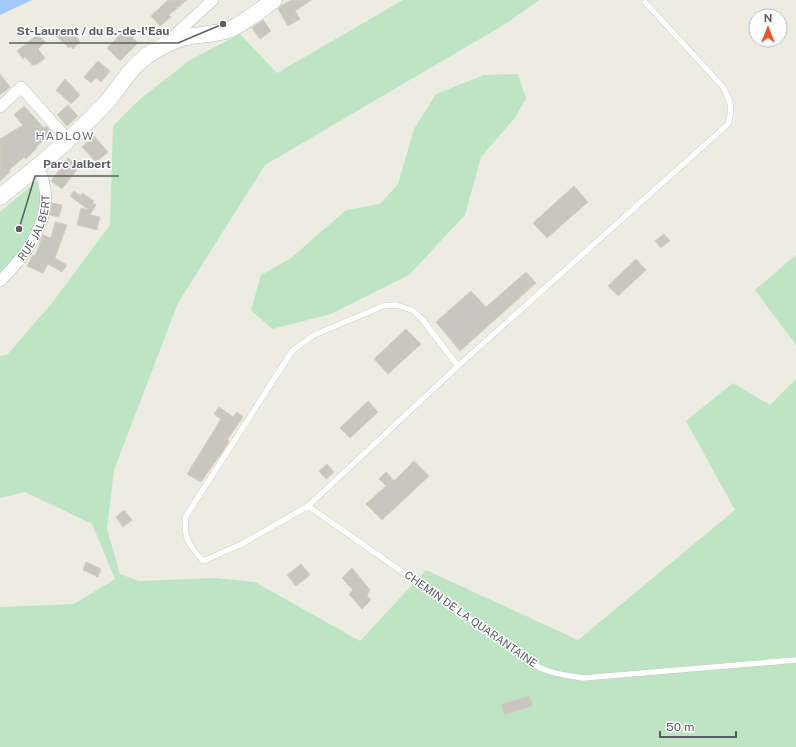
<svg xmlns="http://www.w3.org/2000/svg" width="796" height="747" viewBox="0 0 796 747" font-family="'Public Sans',sans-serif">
<rect width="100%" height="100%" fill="#edece2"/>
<path fill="#bee5c3" d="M 403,0 L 539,0 L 507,23 L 265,165 L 178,303 L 114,470 L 107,529 L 120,574 L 139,581 L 214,578 L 255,582 L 360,641 L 426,570 L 578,640 L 735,510 L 686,421 L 733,383 L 770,405 L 796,379 L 796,747 L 0,747 L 0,607 L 74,604 L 115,579 L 92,524 L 25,492 L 0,498 L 0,356 L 7,355 L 52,303 L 110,225 L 113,126 L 140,99 L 190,60 L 240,34 L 277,73 Z
M 518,74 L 526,99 L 514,119 L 481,157 L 465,215 L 409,275 L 331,314 L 272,329 L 251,310 L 261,275 L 291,258 L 346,210 L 380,204 L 398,184 L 414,129 L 436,94 L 484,75 Z
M 43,176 L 42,219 L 0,281 L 0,212 Z
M 796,255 L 796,345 L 755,290 Z"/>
<path fill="#a0c9ff" d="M 0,0 L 32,0 L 0,15 Z"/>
<path fill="#c8c6bf" stroke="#d2cfc0" d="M 168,0 L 187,0 L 169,15 L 171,17 L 160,26 L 151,16 Z
M 291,0 L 311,0 L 295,11 L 300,19 L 288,26 L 278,9 L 282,5 Z
M 263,20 L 271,31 L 260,39 L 252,28 Z
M 62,28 L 65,32 L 68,29 L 79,39 L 78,41 L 80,42 L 73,49 L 70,46 L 69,48 L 55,35 Z
M 125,30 L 138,43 L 120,61 L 107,48 Z
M 38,34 L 45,42 L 38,49 L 45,58 L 36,65 L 35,64 L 33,66 L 25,57 L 23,59 L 17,51 Z
M 98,61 L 110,71 L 101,82 L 96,78 L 91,83 L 84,77 Z
M 0,74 L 10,87 L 0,95 Z
M 65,79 L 80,95 L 71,104 L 56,90 Z
M 68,105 L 78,116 L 67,126 L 57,115 Z
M 24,106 L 44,128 L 46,126 L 52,133 L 36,147 L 37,148 L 26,159 L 24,157 L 9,170 L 10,172 L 0,181 L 0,139 L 23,125 L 14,115 Z
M 94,136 L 108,152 L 96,162 L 82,147 Z
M 68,158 L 79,167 L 62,189 L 51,181 Z
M 574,186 L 588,202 L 547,238 L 533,223 Z
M 74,191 L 81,196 L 82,193 L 94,201 L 92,203 L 96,205 L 90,215 L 100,217 L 97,230 L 77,225 L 81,208 L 89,210 L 70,196 Z
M 52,203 L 62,205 L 59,217 L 50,215 Z
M 55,222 L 67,225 L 55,258 L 67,265 L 62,272 L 48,264 L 43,273 L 27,266 L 33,255 L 35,256 L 43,235 L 51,238 Z
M 664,234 L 670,241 L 661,248 L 655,241 Z
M 636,259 L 646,270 L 618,296 L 608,286 Z
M 526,272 L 536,283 L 460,351 L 436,322 L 471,291 L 486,307 Z
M 406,329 L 421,344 L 388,374 L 374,359 Z
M 368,401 L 378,412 L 350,438 L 340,428 Z
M 219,407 L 233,417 L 237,412 L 243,417 L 227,440 L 229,441 L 227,445 L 201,482 L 187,474 L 221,419 L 214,414 Z
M 414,461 L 429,476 L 382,520 L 366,504 L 386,486 L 379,479 L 386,472 L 394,481 Z
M 327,464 L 334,472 L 326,479 L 319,471 Z
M 124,510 L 132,520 L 123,527 L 116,517 Z
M 86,562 L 101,569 L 98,577 L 83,570 Z
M 301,564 L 310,575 L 296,586 L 287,575 Z
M 352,568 L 370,590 L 367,596 L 371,600 L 362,609 L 349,594 L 353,590 L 342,578 Z
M 529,696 L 533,706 L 504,715 L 501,704 Z"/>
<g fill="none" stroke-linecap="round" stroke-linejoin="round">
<g stroke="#b7b9be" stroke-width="6">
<path id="lane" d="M 458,366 L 422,319 L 412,310 L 396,305 L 383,306 L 314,335 L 292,351 L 186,516 C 183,538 189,545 203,561 L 242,544 L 308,506 L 458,366 L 728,124 C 733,107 731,102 723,87 L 645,2
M 308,506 L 540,668 C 554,674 568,676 583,678 L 796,660"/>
</g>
<g stroke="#b7b9be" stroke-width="12">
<g id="street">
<path d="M 169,40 L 213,0"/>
<path d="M 0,107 L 21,87 L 68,140"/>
<path id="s1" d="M 0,281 C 30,252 61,208 37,166"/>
</g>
</g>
<g stroke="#b8bac1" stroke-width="17">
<path id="secondary" d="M 0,197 C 36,168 72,139 104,105 C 119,89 130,67 148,55 C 162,46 176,38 192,36 C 205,34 218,34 231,29 C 246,22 260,10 274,0"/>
</g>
<use href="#lane" stroke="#fff" stroke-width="5.5"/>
<use href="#street" stroke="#fff" stroke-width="11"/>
<use href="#secondary" stroke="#fff" stroke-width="16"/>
</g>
<g text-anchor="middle" stroke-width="3" stroke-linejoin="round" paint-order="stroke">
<g font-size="11" fill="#5a5d63" stroke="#fff">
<text dy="4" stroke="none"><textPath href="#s1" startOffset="65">RUE JALBERT</textPath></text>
<text transform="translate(471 619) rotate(35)" y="4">CHEMIN DE LA QUARANTAINE</text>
</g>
<g font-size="12" letter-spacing="1" fill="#6b6f75" stroke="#fff">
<text x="65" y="140">HADLOW</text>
</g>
</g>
<path fill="none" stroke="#5a5d63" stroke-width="1.5" d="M223 24L178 43H9M19 229L35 176H119"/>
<g fill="#5a5d63" stroke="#fff" stroke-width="1.5">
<circle cx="223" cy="24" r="4"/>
<circle cx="19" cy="229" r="4"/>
</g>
<g font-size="12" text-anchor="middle" font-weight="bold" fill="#5a5d63" stroke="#fff" stroke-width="3" stroke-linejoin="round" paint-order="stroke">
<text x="93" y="35">St-Laurent / du B.-de-l'Eau</text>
<text x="77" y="168">Parc Jalbert</text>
</g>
<g transform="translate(768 28)"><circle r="19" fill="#ffffff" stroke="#bdbec1"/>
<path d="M0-3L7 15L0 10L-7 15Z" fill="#e9552c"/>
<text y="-6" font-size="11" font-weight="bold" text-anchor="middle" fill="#5a5d63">N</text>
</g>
<path d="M660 731v6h76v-6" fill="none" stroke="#5a5d63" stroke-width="2"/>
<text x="666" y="731" font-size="12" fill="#5a5d63" stroke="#ffffff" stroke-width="3" paint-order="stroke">50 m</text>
</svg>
